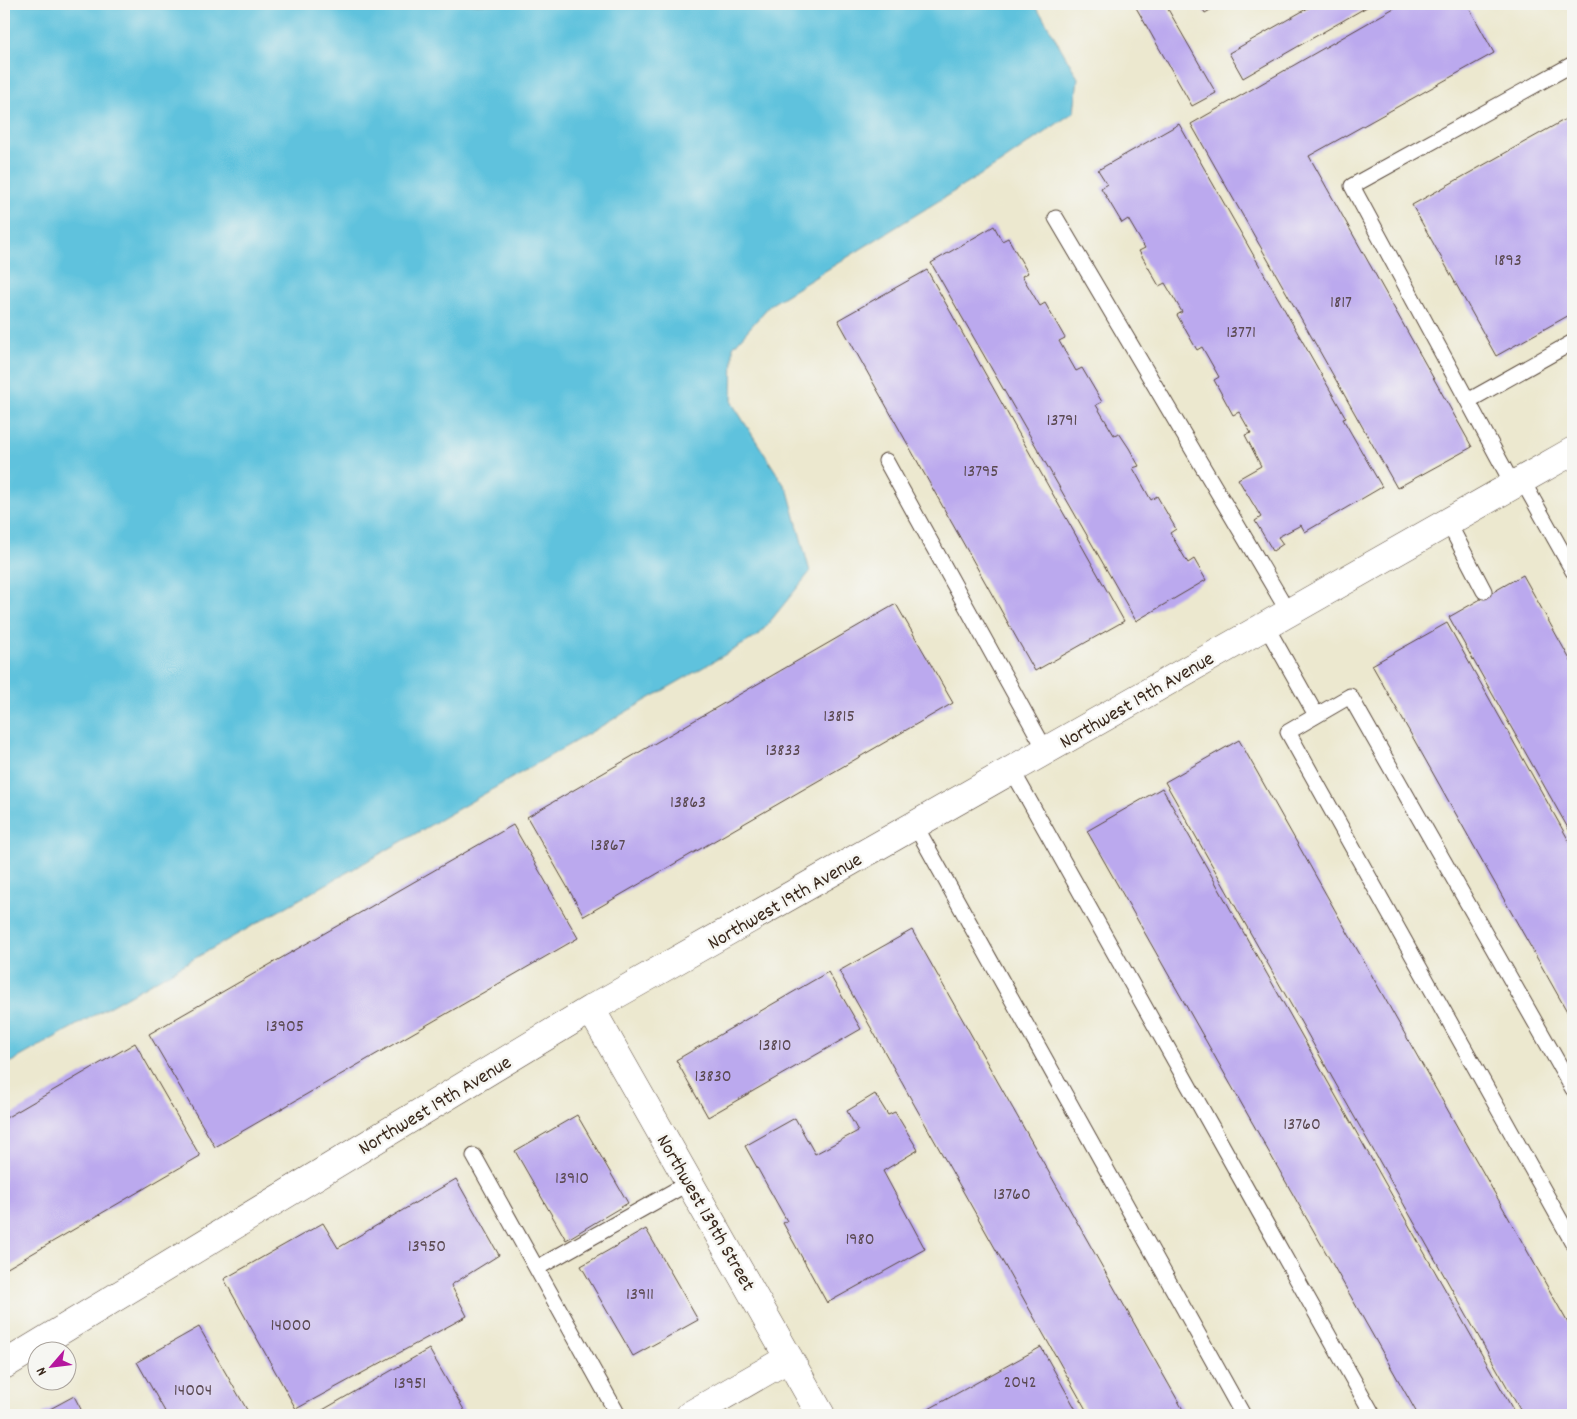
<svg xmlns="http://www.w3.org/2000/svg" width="1577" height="1419" viewBox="0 0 1577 1419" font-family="Dekko,sans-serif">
<rect width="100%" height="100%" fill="#f6f6f2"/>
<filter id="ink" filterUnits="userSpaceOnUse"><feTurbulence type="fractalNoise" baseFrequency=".02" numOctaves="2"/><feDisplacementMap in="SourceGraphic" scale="10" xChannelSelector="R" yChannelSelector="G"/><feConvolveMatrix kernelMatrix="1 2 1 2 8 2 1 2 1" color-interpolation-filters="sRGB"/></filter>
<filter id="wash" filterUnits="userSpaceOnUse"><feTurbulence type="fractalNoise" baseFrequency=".0096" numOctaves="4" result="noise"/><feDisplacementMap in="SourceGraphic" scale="20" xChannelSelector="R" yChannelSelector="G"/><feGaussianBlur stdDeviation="1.12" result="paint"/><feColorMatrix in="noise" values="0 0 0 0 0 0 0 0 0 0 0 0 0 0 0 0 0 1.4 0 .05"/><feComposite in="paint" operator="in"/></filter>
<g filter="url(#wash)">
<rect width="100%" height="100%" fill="#ece8cf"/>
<path fill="#5fc2dd" stroke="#4d767e" d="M 4,4 L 1033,4 L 1043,17 L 1078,78 L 1074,112 L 1000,163 L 770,305 L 733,347 L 732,403 L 788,491 L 810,572 L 759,635 L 408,838 L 4,1066 Z"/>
<g id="blocks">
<path fill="#bba9ee" d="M 1134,4 L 1165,4 L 1216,93 L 1192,106 Z
M 1200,4 L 1221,4 L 1205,13 Z
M 1315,4 L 1372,4 L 1243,78 L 1229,53 Z
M 1401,4 L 1467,4 L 1494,53 L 1309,156 L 1472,447 L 1397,488 L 1191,124 Z
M 1573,115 L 1573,313 L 1496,356 L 1412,205 Z
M 1179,124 L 1346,418 L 1343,419 L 1382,487 L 1305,532 L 1301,525 L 1278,537 L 1283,544 L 1273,551 L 1255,521 L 1261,517 L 1238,479 L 1261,466 L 1245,435 L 1251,433 L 1239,412 L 1233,415 L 1214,380 L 1219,377 L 1202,347 L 1197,350 L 1177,315 L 1182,312 L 1165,283 L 1159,286 L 1139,251 L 1145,248 L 1128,219 L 1122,223 L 1101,188 L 1107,184 L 1098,170 Z
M 994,226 L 1002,241 L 1008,238 L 1028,273 L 1022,276 L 1040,306 L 1045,303 L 1065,338 L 1059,341 L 1076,371 L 1082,368 L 1102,402 L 1096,405 L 1114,435 L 1119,433 L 1129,448 L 1139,466 L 1133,468 L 1151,500 L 1157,496 L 1176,529 L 1170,533 L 1188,563 L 1194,559 L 1206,580 L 1136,621 L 931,263 Z
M 927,270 L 1124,621 L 1035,671 L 838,320 Z
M 1523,575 L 1573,665 L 1573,837 L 1449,617 Z
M 896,604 L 953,703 L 584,916 L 527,817 Z
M 1447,623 L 1573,848 L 1573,1022 L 1372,665 Z
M 1239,740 L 1573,1332 L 1573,1415 L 1523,1415 L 1165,782 Z
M 1162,788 L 1516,1415 L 1418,1415 L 1087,831 Z
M 513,825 L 578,938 L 215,1147 L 149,1034 Z
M 912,930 L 1186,1415 L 1089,1415 L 839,971 Z
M 828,972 L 861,1029 L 708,1117 L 676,1060 Z
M 135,1043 L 200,1156 L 4,1270 L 4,1119 Z
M 875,1094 L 888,1115 L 895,1112 L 918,1150 L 883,1171 L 925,1249 L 827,1303 L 783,1223 L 787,1221 L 745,1146 L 795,1118 L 815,1154 L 858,1131 L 847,1111 Z
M 577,1115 L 628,1203 L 566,1240 L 515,1151 Z
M 456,1179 L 499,1255 L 451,1285 L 467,1316 L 296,1409 L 224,1279 L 323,1223 L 338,1248 Z
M 646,1229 L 698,1320 L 633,1356 L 581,1266 Z
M 199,1327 L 250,1415 L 167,1415 L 137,1362 Z
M 1041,1347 L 1079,1415 L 918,1415 Z
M 429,1349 L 467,1415 L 314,1415 Z
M 74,1396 L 84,1415 L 39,1415 Z"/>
</g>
</g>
<g filter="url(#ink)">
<use href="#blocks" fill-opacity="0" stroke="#564639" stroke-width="1"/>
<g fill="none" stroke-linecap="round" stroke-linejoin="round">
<g stroke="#564639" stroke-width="17">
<path id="lane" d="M 1056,218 L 1289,613
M 1468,401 L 1573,342
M 886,461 L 1046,751
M 1522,480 L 1573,571
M 1513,485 L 1352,186 L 1573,64
M 1448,522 L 1484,591
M 1266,626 L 1316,715
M 1012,770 L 1373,1415
M 915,825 L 1243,1415
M 1573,1089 L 1350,696 L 1288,732 L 1573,1243
M 474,1156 L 618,1415
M 537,1268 L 690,1182"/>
</g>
<g stroke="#564639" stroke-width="29">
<path id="street" d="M 591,1009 L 821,1415
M 4,1365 L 591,1009 L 1573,451
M 690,1415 L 789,1358"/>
</g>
<use href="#lane" stroke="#fff" stroke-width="15"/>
<use href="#street" stroke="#fff" stroke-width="28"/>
</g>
</g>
<g text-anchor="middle" stroke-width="5" stroke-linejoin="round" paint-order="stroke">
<g font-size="18" fill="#5b4a52">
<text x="1508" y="265">1893</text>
<text x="1341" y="307">1817</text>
<text x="1241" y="337">13771</text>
<text x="1062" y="425">13791</text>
<text x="981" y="476">13795</text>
<text x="839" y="721">13815</text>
<text x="783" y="755">13833</text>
<text x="688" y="807">13863</text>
<text x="608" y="850">13867</text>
<text x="285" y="1031">13905</text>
<text x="775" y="1050">13810</text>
<text x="713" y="1081">13830</text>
<text x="1302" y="1129">13760</text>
<text x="572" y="1183">13910</text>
<text x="1012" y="1199">13760</text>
<text x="860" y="1244">1980</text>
<text x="427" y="1251">13950</text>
<text x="640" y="1299">13911</text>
<text x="291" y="1330">14000</text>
<text x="1020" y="1387">2042</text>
<text x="410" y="1388">13951</text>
<text x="193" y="1395">14004</text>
</g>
<g font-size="20" fill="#3b2a1e" stroke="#f6f6f2">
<text transform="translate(1136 699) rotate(-30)" y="7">Northwest 19th Avenue</text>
<text transform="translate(784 900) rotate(-30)" y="7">Northwest 19th Avenue</text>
<text transform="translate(434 1104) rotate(-31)" y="7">Northwest 19th Avenue</text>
<text transform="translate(707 1212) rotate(60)" y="7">Northwest 139th Street</text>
</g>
</g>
<rect width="1577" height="1419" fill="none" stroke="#f6f6f2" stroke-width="20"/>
<g transform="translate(52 1366) rotate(242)"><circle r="24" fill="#f6f6f2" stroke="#aba49d"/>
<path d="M0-4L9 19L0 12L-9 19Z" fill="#b5179e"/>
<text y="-8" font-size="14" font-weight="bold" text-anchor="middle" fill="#3b2a1e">N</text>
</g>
</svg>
